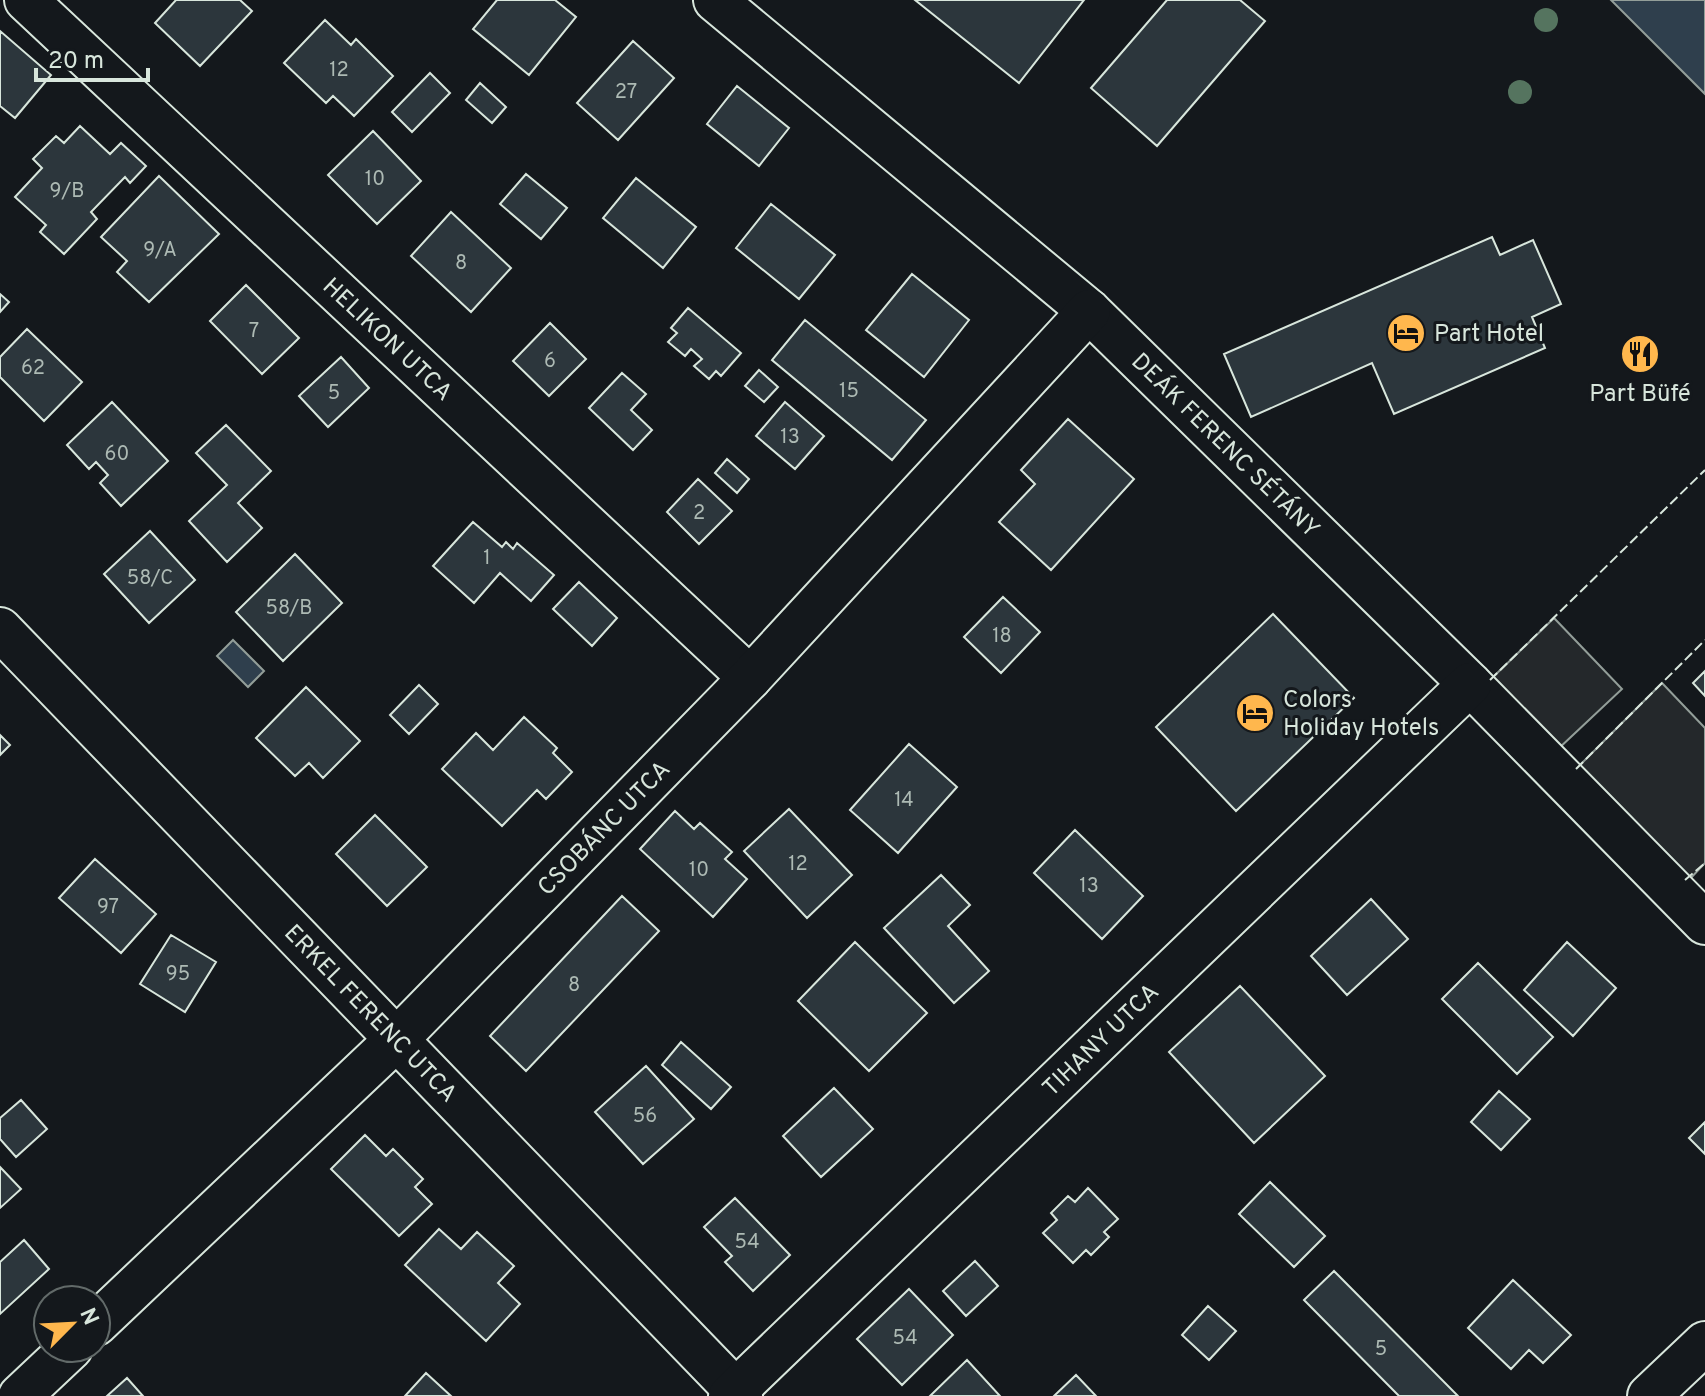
<svg xmlns="http://www.w3.org/2000/svg" width="1705" height="1396" viewBox="0 0 1705 1396" font-family="Overpass,sans-serif">
<rect width="100%" height="100%" fill="#14181c"/>
<path fill="#24282b" stroke="#939e99" stroke-width="2" d="M 1554,618 L 1622,689 L 1557,750 L 1490,680 Z
M 1662,683 L 1705,728 L 1705,863 L 1687,882 L 1576,769 Z"/>
<path fill="#2f3f4d" stroke="#939e99" stroke-width="2" d="M 1611,0 L 1705,0 L 1705,94 Z
M 233,640 L 264,671 L 248,687 L 217,656 Z"/>
<path fill="#2c363c" stroke="#d8e6dc" stroke-width="2" d="M 176,0 L 240,0 L 252,11 L 200,66 L 155,23 Z
M 497,0 L 555,0 L 576,17 L 529,75 L 473,29 Z
M 915,0 L 1084,0 L 1019,83 Z
M 1167,0 L 1240,0 L 1265,21 L 1157,146 L 1091,88 Z
M 325,20 L 351,45 L 356,39 L 393,76 L 354,116 L 333,96 L 326,103 L 284,63 Z
M 0,31 L 51,75 L 15,118 L 0,106 Z
M 633,41 L 674,78 L 618,140 L 577,103 Z
M 430,73 L 450,93 L 412,132 L 392,112 Z
M 480,83 L 506,107 L 492,123 L 466,100 Z
M 737,86 L 789,128 L 759,166 L 707,124 Z
M 80,126 L 110,154 L 121,143 L 146,166 L 130,183 L 125,177 L 91,212 L 97,219 L 64,254 L 40,232 L 46,225 L 15,197 L 42,168 L 33,159 L 56,136 L 64,143 Z
M 373,131 L 421,181 L 377,224 L 328,175 Z
M 526,174 L 567,208 L 541,239 L 500,204 Z
M 159,176 L 219,234 L 149,302 L 117,272 L 127,261 L 101,237 Z
M 636,178 L 696,227 L 663,268 L 603,218 Z
M 771,204 L 835,255 L 799,299 L 736,248 Z
M 451,212 L 511,268 L 471,312 L 411,256 Z
M 1492,237 L 1500,255 L 1533,240 L 1561,304 L 1532,317 L 1545,348 L 1394,414 L 1372,363 L 1251,417 L 1224,354 Z
M 912,274 L 969,320 L 924,377 L 866,330 Z
M 246,285 L 299,338 L 262,374 L 210,321 Z
M 0,294 L 9,302 L 0,312 Z
M 688,308 L 741,353 L 721,376 L 716,371 L 709,379 L 694,366 L 702,359 L 691,349 L 685,356 L 668,342 L 677,333 L 671,328 Z
M 805,320 L 926,420 L 892,460 L 772,360 Z
M 550,323 L 586,359 L 549,396 L 513,361 Z
M 27,329 L 82,382 L 44,421 L 0,377 L 0,357 Z
M 341,357 L 369,388 L 328,427 L 299,396 Z
M 759,370 L 778,387 L 764,402 L 745,386 Z
M 622,373 L 646,394 L 631,410 L 652,430 L 633,450 L 589,408 Z
M 112,402 L 168,461 L 121,506 L 100,483 L 108,475 L 96,462 L 89,469 L 67,445 Z
M 785,402 L 824,436 L 795,469 L 756,436 Z
M 1068,419 L 1134,479 L 1051,570 L 999,522 L 1035,484 L 1021,470 Z
M 226,425 L 271,471 L 238,503 L 262,528 L 227,562 L 189,521 L 227,485 L 196,453 Z
M 727,459 L 749,479 L 737,493 L 715,473 Z
M 698,479 L 732,511 L 699,544 L 667,512 Z
M 473,522 L 502,547 L 506,542 L 513,549 L 517,543 L 554,575 L 531,601 L 500,573 L 474,603 L 433,566 Z
M 150,531 L 195,580 L 149,623 L 104,574 Z
M 295,554 L 342,603 L 283,661 L 236,612 Z
M 579,582 L 617,618 L 592,646 L 553,609 Z
M 1003,597 L 1040,632 L 1001,673 L 964,637 Z
M 1273,614 L 1354,698 L 1236,811 L 1156,727 Z
M 1705,671 L 1705,696 L 1693,683 Z
M 419,685 L 438,704 L 409,734 L 390,715 Z
M 306,687 L 360,741 L 323,778 L 309,763 L 295,776 L 256,738 Z
M 524,717 L 557,748 L 553,753 L 572,772 L 546,799 L 537,790 L 502,826 L 442,769 L 476,733 L 493,750 Z
M 0,735 L 10,745 L 0,755 Z
M 909,744 L 957,787 L 898,853 L 850,810 Z
M 789,809 L 852,875 L 807,918 L 744,851 Z
M 675,811 L 694,829 L 700,823 L 732,852 L 725,859 L 747,879 L 713,917 L 640,849 Z
M 375,815 L 427,867 L 387,906 L 336,854 Z
M 1075,830 L 1143,896 L 1102,939 L 1034,873 Z
M 95,859 L 156,914 L 121,953 L 59,898 Z
M 941,875 L 970,905 L 948,926 L 989,971 L 954,1003 L 884,928 Z
M 622,896 L 659,931 L 526,1071 L 490,1036 Z
M 1371,899 L 1408,939 L 1347,995 L 1311,956 Z
M 171,935 L 216,962 L 185,1012 L 140,984 Z
M 855,942 L 927,1013 L 869,1071 L 798,1001 Z
M 1567,942 L 1616,988 L 1573,1036 L 1524,990 Z
M 1478,963 L 1553,1037 L 1517,1074 L 1442,999 Z
M 1240,986 L 1325,1076 L 1254,1143 L 1169,1052 Z
M 681,1042 L 731,1087 L 711,1109 L 662,1065 Z
M 646,1066 L 694,1119 L 643,1164 L 595,1112 Z
M 834,1088 L 873,1129 L 821,1177 L 783,1136 Z
M 1499,1091 L 1530,1119 L 1501,1150 L 1471,1122 Z
M 21,1100 L 47,1129 L 16,1157 L 0,1139 L 0,1118 Z
M 1705,1122 L 1705,1154 L 1689,1138 Z
M 365,1135 L 386,1156 L 393,1149 L 423,1179 L 415,1187 L 432,1204 L 399,1236 L 331,1169 Z
M 0,1167 L 21,1189 L 0,1208 Z
M 1270,1182 L 1325,1236 L 1294,1267 L 1239,1214 Z
M 1088,1188 L 1118,1219 L 1104,1232 L 1109,1237 L 1091,1255 L 1086,1250 L 1073,1263 L 1043,1233 L 1057,1220 L 1051,1213 L 1068,1196 L 1075,1202 Z
M 735,1198 L 790,1255 L 753,1291 L 725,1262 L 732,1256 L 704,1227 Z
M 439,1229 L 461,1249 L 477,1232 L 514,1266 L 498,1283 L 520,1304 L 486,1341 L 405,1265 Z
M 24,1240 L 49,1269 L 0,1314 L 0,1262 Z
M 975,1261 L 998,1286 L 966,1316 L 943,1291 Z
M 1334,1271 L 1458,1396 L 1399,1396 L 1304,1300 Z
M 1513,1280 L 1571,1335 L 1543,1363 L 1529,1350 L 1511,1369 L 1468,1328 Z
M 909,1289 L 953,1335 L 902,1385 L 857,1339 Z
M 1208,1306 L 1236,1331 L 1209,1360 L 1182,1335 Z
M 967,1360 L 1000,1396 L 930,1396 Z
M 426,1373 L 451,1396 L 405,1396 Z
M 1076,1375 L 1096,1396 L 1054,1396 Z
M 127,1378 L 143,1396 L 107,1396 Z"/>
<g fill="none" stroke-linecap="round" stroke-linejoin="round">
<g stroke="#d8e6dc" stroke-width="46">
<g id="minor">
<path id="s1" d="M 26,0 L 750,678"/>
<path id="s2" d="M 715,0 L 1089,311 L 1470,684 L 1705,923"/>
<path id="s3" d="M 0,629 L 741,1396"/>
<path id="s4" d="M 96,1324 L 398,1038 L 750,678 L 1089,311"/>
<path d="M 20,1396 L 71,1348"/>
<path id="s5" d="M 730,1396 L 1470,684"/>
<path d="M 1649,1396 L 1705,1343"/>
</g>
</g>
<use href="#minor" stroke="#14181c" stroke-width="42"/>
<path stroke="#d8e6dc" stroke-width="2" stroke-dasharray="10 4" stroke-linecap="butt" d="M 1490,680 L 1705,470
M 1576,769 L 1705,640
M 1685,880 L 1705,863"/>
</g>
<g fill="#55745f">
<circle cx="1546" cy="20" r="12"/>
<circle cx="1520" cy="92" r="12"/>
</g>
<defs>
<g id="hotel-disc" transform="scale(2)"><circle r="9.5" fill="#ffb74d" stroke="#14181c"/><path d="M-6-4.5h1.5V1H6V5H4.5V3h-9V5H-6ZM-4 0a1.8 1.8 0 1 1 3.6 0ZM.5 0V-2.5h3Q6-2.5 6 0Z" fill="#111"/></g>
<g id="restaurant-disc" transform="scale(2)"><circle r="9.5" fill="#ffb74d" stroke="#14181c"/><path d="M-5-6h1v4h1v-4h1v4h1v-4h1v5L-1.5 .5V6h-2V.5L-5-1ZM5-6V6H3V1.5H1.5Q1.5-4 5-6Z" fill="#111"/></g>
</defs>
<g fill-rule="evenodd">
<use href="#hotel-disc" x="1406" y="333"/>
<use href="#restaurant-disc" x="1640" y="354"/>
<use href="#hotel-disc" x="1255" y="713"/>
</g>
<g text-anchor="middle" stroke-width="6" stroke-linejoin="round" paint-order="stroke">
<g font-size="20" fill="#adbab4">
<text x="339" y="76">12</text>
<text x="626" y="98">27</text>
<text x="375" y="185">10</text>
<text x="67" y="197">9/B</text>
<text x="160" y="256">9/A</text>
<text x="461" y="269">8</text>
<text x="254" y="337">7</text>
<text x="550" y="367">6</text>
<text x="33" y="374">62</text>
<text x="849" y="397">15</text>
<text x="334" y="399">5</text>
<text x="790" y="443">13</text>
<text x="117" y="460">60</text>
<text x="699" y="519">2</text>
<text x="487" y="564">1</text>
<text x="150" y="584">58/C</text>
<text x="289" y="614">58/B</text>
<text x="1002" y="642">18</text>
<text x="904" y="806">14</text>
<text x="798" y="870">12</text>
<text x="699" y="876">10</text>
<text x="1089" y="892">13</text>
<text x="108" y="913">97</text>
<text x="178" y="980">95</text>
<text x="574" y="991">8</text>
<text x="645" y="1122">56</text>
<text x="747" y="1248">54</text>
<text x="905" y="1344">54</text>
<text x="1381" y="1355">5</text>
</g>
<g font-size="24" fill="#d8e6dc" stroke="#14181c" text-anchor="start">
<text x="1434" y="341">Part Hotel</text>
<text x="1640" y="401" text-anchor="middle">Part Büfé</text>
<text x="1283" y="707">Colors<tspan x="1283" dy="28">Holiday Hotels</tspan></text>
</g>
<g font-size="24" fill="#d8e6dc" stroke="#14181c">
<text dy="8" stroke="none"><textPath href="#s1" startOffset="496">HELIKON UTCA</textPath></text>
<text dy="8" stroke="none"><textPath href="#s2" startOffset="678">DEÁK FERENC SÉTÁNY</textPath></text>
<text dy="8" stroke="none"><textPath href="#s4" startOffset="710">CSOBÁNC UTCA</textPath></text>
<text dy="8" stroke="none"><textPath href="#s3" startOffset="534">ERKEL FERENC UTCA</textPath></text>
<text dy="8" stroke="none"><textPath href="#s5" startOffset="514">TIHANY UTCA</textPath></text>
</g>
</g>
<g transform="translate(72 1324) rotate(66)"><circle r="38" fill="#14181c" stroke="#626a69" stroke-width="2"/>
<path d="M0-6L14 30L0 20L-14 30Z" fill="#ffb74d"/>
<text y="-12" font-size="22" font-weight="bold" text-anchor="middle" fill="#d8e6dc">N</text>
</g>
<path d="M36 68v12h112v-12" fill="none" stroke="#d8e6dc" stroke-width="4"/>
<text x="48" y="68" font-size="24" fill="#d8e6dc" stroke="#14181c" stroke-width="6" paint-order="stroke">20 m</text>
</svg>
